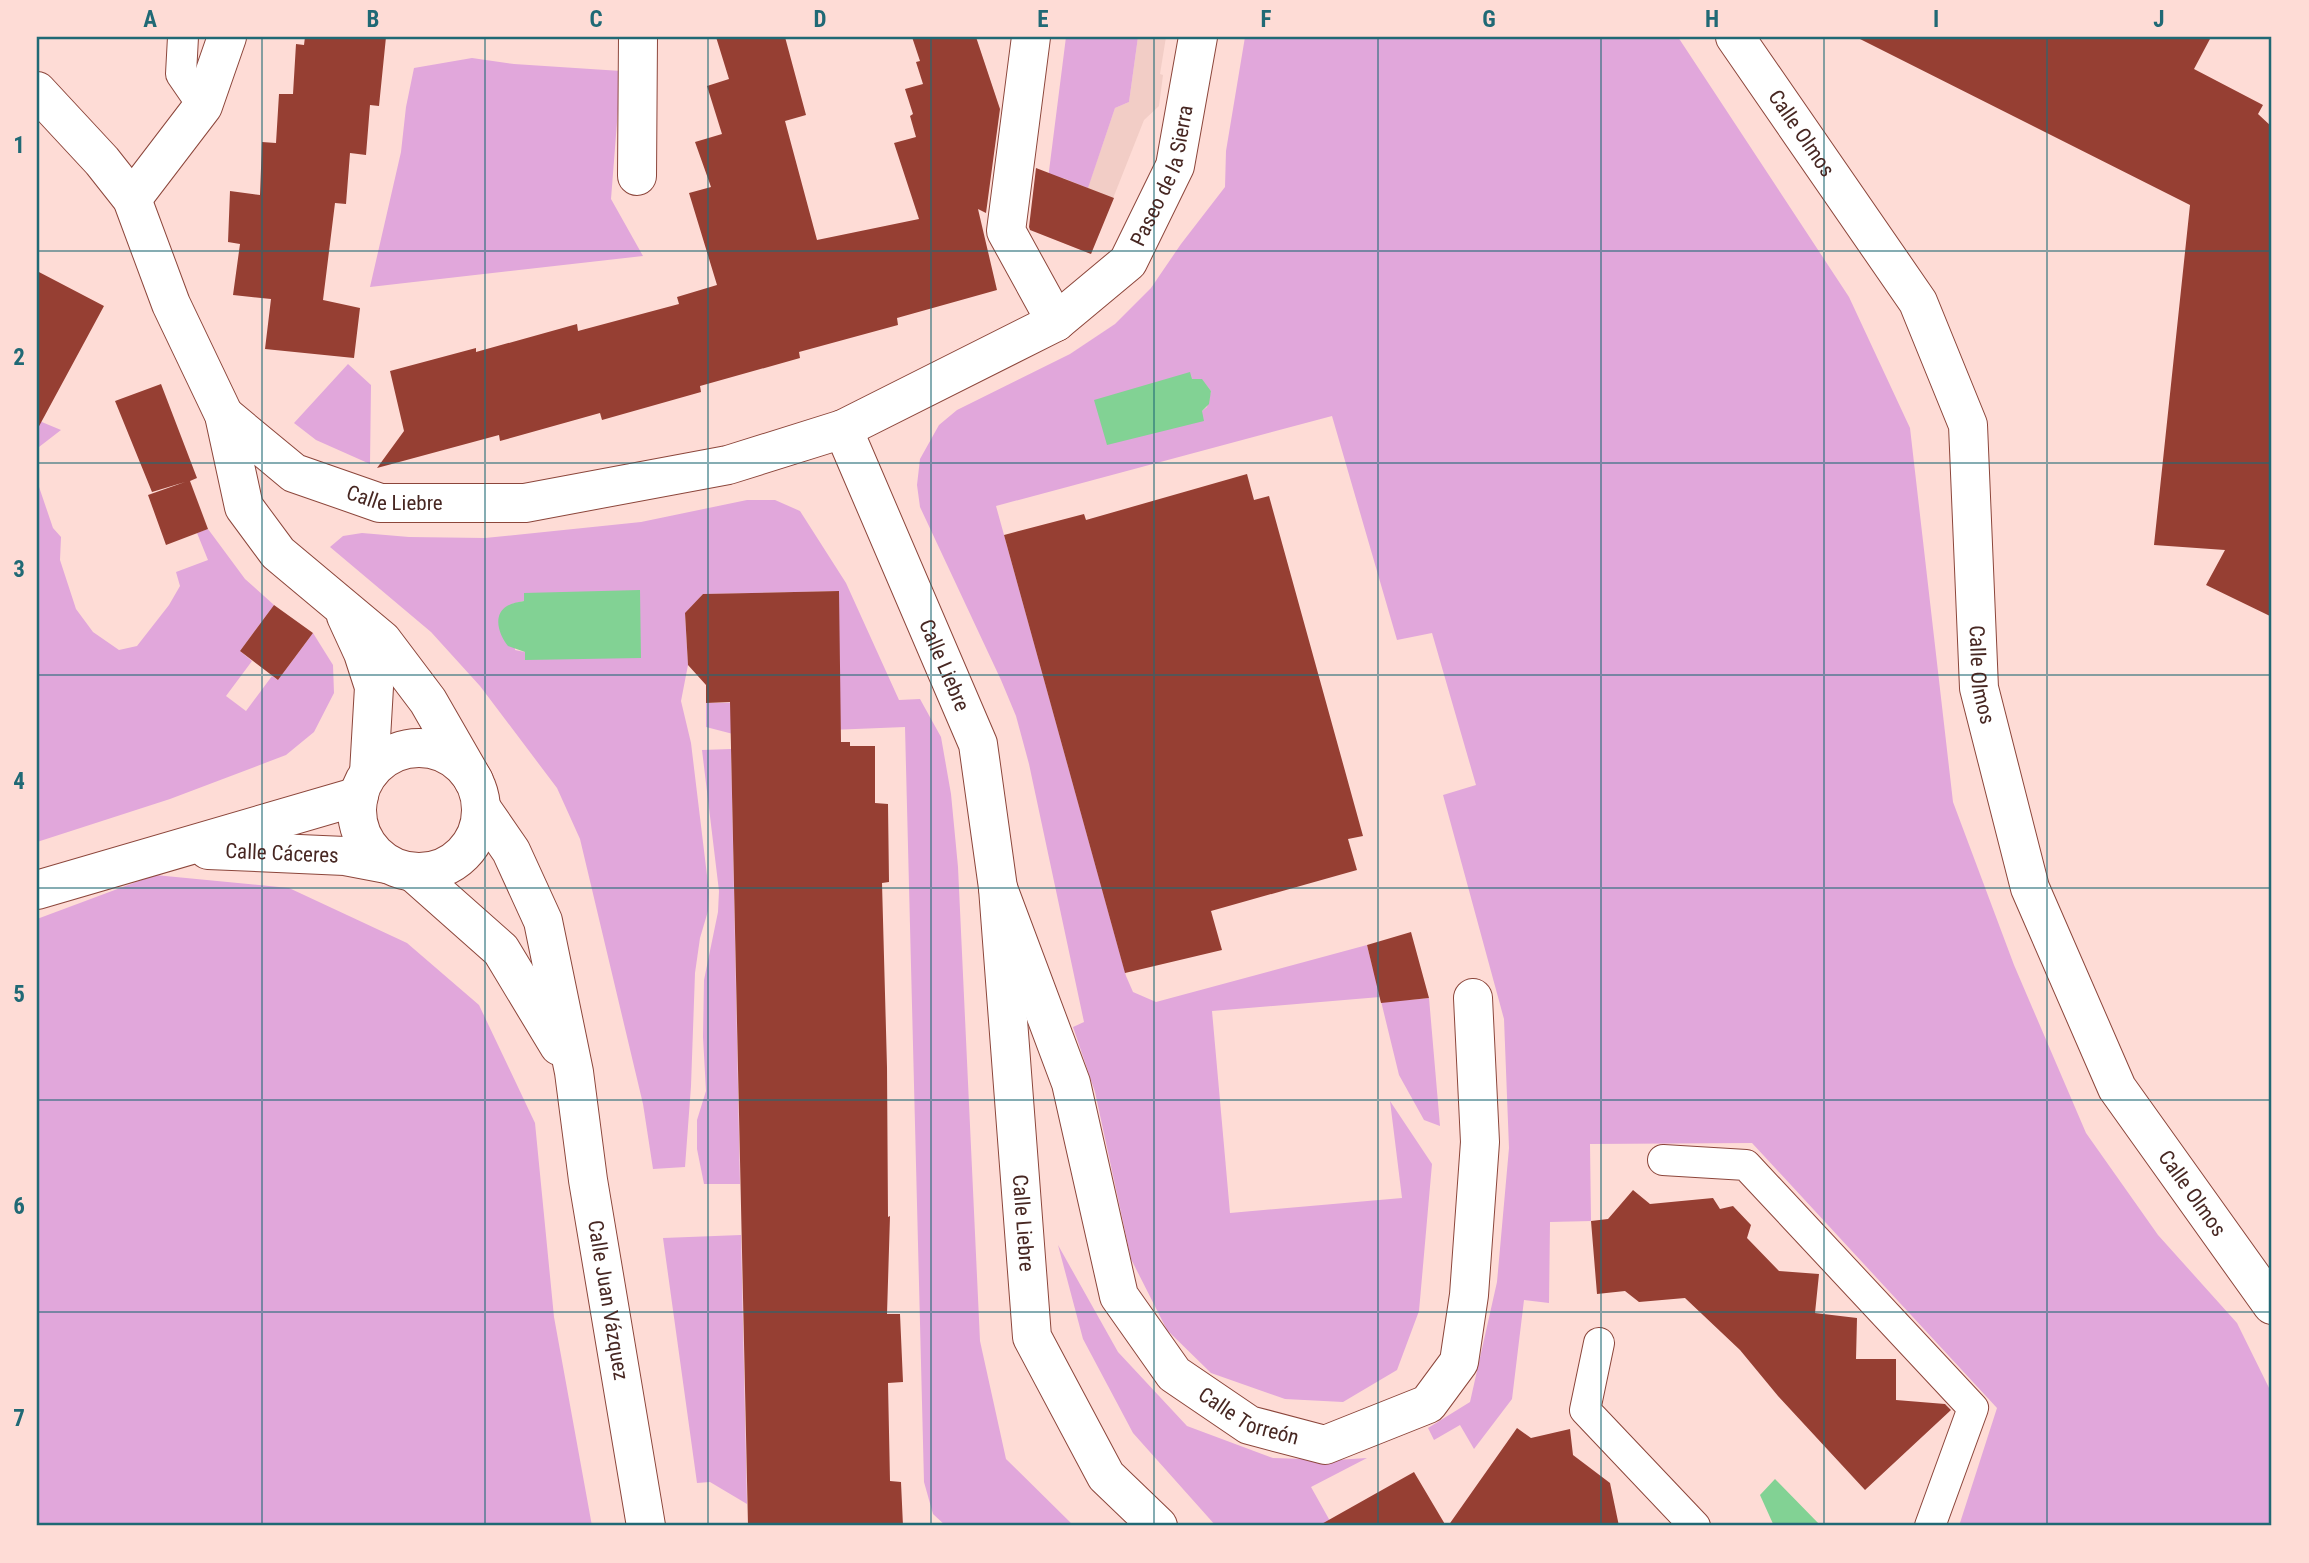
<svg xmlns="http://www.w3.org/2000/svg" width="2309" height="1563" viewBox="0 0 2309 1563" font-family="'Roboto Condensed',sans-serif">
<rect width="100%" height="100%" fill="#fedcd6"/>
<path fill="#f2cdc6" d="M 1138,37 L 1166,37 L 1160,74 L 1163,75 L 1159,106 L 1144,120 L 1091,254 L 1041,234 L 1063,178 L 1088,187 L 1115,108 L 1129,102 Z"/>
<path fill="#e1a7db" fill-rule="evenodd" d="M 1066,37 L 1138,37 L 1129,102 L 1115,108 L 1088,188 L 1063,178 L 1041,234 Z
M 1245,37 L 1678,37 L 1849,297 L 1910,428 L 1953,802 L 2014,965 L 2086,1133 L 2158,1235 L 2237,1323 L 2272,1394 L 2272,1526 L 1959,1526 L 1997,1408 L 1752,1143 L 1590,1144 L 1591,1221 L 1550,1222 L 1549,1303 L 1524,1300 L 1512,1399 L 1474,1449 L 1460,1425 L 1434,1440 L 1428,1428 L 1470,1402 L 1497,1282 L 1509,1148 L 1504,1019 L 1443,795 L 1476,785 L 1432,633 L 1397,640 L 1332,416 L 996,506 L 1126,976 L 1133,992 L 1156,1002 L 1367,945 L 1373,969 L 1410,1000 L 1429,998 L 1440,1126 L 1424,1120 L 1399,1075 L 1380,997 L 1212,1011 L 1230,1213 L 1402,1198 L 1390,1101 L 1432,1164 L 1419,1311 L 1397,1370 L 1343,1402 L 1285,1399 L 1211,1373 L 1167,1330 L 1131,1259 L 1095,1092 L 1073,1027 L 1084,1022 L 1029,764 L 1016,716 L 1001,680 L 920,507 L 917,485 L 920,459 L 939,425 L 957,410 L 1070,354 L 1115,324 L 1151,288 L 1181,244 L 1225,187 L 1226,151 ZM 1190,372 L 1192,379 L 1202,380 L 1211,391 L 1207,407 L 1202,411 Z
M 472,58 L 514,64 L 621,71 L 611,199 L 643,256 L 370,287 L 401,152 L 406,107 L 414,68 Z
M 348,364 L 371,385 L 370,464 L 316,440 L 294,423 Z
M 37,420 L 61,430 L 39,447 L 37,455 Z
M 37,481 L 53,528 L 61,537 L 60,560 L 76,609 L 93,632 L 119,650 L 137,646 L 169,605 L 180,586 L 176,572 L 208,560 L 197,533 L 208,529 L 245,579 L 274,605 L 240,651 L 252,661 L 226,696 L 246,711 L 272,676 L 278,680 L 313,633 L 333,665 L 334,693 L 314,732 L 286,755 L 170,799 L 37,842 Z
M 747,500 L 775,500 L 800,511 L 846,583 L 899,700 L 920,699 L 941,737 L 951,794 L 958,867 L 980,1341 L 1006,1459 L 1074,1526 L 946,1526 L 933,1514 L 924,1482 L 905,727 L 733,734 L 706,727 L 706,703 L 840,701 L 838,591 L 703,594 L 685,614 L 688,665 L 681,701 L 691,743 L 709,892 L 708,911 L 700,938 L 695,973 L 691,1086 L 685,1167 L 653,1169 L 643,1104 L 580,839 L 557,788 L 480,686 L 431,632 L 330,547 L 343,536 L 362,533 L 409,537 L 485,538 L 641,522 ZM 524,601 L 525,652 L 515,650 L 512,604 Z
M 731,749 L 740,1184 L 704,1184 L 697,1149 L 697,1120 L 706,1091 L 703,1037 L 704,980 L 718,912 L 719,891 L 702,750 Z
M 155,875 L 289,888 L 407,943 L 479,1005 L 535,1123 L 554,1317 L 592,1526 L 37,1526 L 37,919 Z
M 741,1235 L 747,1504 L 710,1482 L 697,1483 L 663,1238 Z
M 1058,1245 L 1118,1352 L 1187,1426 L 1273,1458 L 1336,1460 L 1367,1458 L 1311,1487 L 1330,1521 L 1321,1526 L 1216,1526 L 1133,1433 L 1083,1339 Z"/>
<path fill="#82d294" d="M 1190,372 L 1192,379 L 1202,379 L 1211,391 L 1209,404 L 1202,411 L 1204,421 L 1107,445 L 1094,400 Z
M 640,590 L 641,658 L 525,660 L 525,652 L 508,646 C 499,635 492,615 507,606 C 512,603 519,602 524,601 L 524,593 Z
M 1775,1479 L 1821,1526 L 1774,1526 L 1760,1495 Z"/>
<path fill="#963f33" d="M 305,37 L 386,37 L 379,106 L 370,105 L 366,155 L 350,153 L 346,204 L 335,203 L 323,300 L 360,308 L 354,358 L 265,349 L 271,299 L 233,295 L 240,244 L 228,242 L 230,191 L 260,195 L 262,142 L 276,143 L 279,94 L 293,94 L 296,44 L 304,45 Z
M 716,37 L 785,37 L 806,115 L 785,121 L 817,240 L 919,219 L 894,143 L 916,137 L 910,116 L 913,114 L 905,89 L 923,84 L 916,62 L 920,61 L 912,37 L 976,37 L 1000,109 L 986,213 L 978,209 L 997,290 L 897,318 L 898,325 L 799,352 L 800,358 L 700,386 L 701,392 L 602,420 L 600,413 L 500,441 L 499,435 L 377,468 L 404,431 L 390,371 L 476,348 L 476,352 L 577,324 L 578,331 L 679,304 L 677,297 L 717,285 L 689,193 L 711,187 L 695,142 L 722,134 L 707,86 L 729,79 Z
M 1856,37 L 2211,37 L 2194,69 L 2263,105 L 2258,114 L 2272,127 L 2272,617 L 2206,585 L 2225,550 L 2154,545 L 2190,205 Z
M 1036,168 L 1114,198 L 1091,254 L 1030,230 L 1029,227 Z
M 37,271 L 104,306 L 37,430 Z
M 161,384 L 197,478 L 190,481 L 208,529 L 166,545 L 148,495 L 185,482 L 152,492 L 115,401 Z
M 1247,474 L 1254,500 L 1269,496 L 1363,836 L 1348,839 L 1357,870 L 1211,911 L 1222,950 L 1125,973 L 1004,535 L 1084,514 L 1086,520 Z
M 839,591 L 841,742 L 850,742 L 850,746 L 875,746 L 875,803 L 888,804 L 889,882 L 882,883 L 887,1067 L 888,1217 L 890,1216 L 887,1314 L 900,1314 L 903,1382 L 888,1383 L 890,1481 L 901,1482 L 903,1526 L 748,1526 L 730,702 L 706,703 L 706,685 L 688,665 L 685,613 L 703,594 Z
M 274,605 L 313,633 L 278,680 L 240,651 Z
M 1411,932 L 1429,998 L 1381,1003 L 1367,945 Z
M 1633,1190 L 1650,1204 L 1713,1198 L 1720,1209 L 1733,1206 L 1751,1225 L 1747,1238 L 1779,1271 L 1819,1274 L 1815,1313 L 1857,1318 L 1856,1359 L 1896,1359 L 1896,1400 L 1945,1404 L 1951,1410 L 1865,1490 L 1778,1396 L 1740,1350 L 1685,1298 L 1639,1302 L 1625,1291 L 1597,1294 L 1591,1221 L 1608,1219 Z
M 1517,1428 L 1531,1438 L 1570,1429 L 1573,1455 L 1610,1483 L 1619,1526 L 1448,1526 Z
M 1414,1472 L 1446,1526 L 1318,1526 Z"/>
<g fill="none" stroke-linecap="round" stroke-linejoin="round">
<g stroke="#8c463b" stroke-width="32">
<path id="lane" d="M 183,37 L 181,74 L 203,106
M 1663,1160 L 1746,1165 L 1973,1408 L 1930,1526
M 1599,1343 L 1585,1410 L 1695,1526"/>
</g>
<g stroke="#8c463b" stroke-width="40">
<g id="street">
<path d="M 1031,37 L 1006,231 L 1056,322"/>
<path d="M 37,91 L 102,161 L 132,199 L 171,304 L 224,415 L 244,507 L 278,553 L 382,640 L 428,701 L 474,781"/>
<path d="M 637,176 L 638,37"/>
<path d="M 132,199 L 203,106 L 227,37"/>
<path id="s1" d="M 224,415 L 294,473 L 380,503 L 525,503 L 728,465 L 843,429 L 1056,322 L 1128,262 L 1175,166 L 1198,37"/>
<path id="s2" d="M 843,429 L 978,744 L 998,888 L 1032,1337 L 1106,1476 L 1158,1526"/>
<path d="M 346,616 L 363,653 L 374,687 L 369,773"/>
<circle cx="419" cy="810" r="62"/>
<path id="s3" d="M 482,809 L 511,851 L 543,921 L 574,1072 L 588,1180 L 646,1526"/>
<path id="s4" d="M 208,850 L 345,856 L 387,864"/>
<path d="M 413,872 L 501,950 L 559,1046"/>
<path id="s5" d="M 998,888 L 1071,1083 L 1119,1296 L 1174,1374 L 1249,1425 L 1325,1445 L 1428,1404 L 1459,1362 L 1469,1295 L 1480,1142 L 1473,998"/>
<path d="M 37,890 L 359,796"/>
</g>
</g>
<g stroke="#8c463b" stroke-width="40">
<g id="secondary">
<path id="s6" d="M 1735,37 L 1918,302 L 1968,425 L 1979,688 L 2030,888 L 2117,1088 L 2272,1305"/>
</g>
</g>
<use href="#lane" stroke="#fff" stroke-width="30"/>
<use href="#street" stroke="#fff" stroke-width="38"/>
<use href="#secondary" stroke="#fff" stroke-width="38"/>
</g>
<path fill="none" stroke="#206975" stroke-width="2" stroke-opacity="0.55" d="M 262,37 L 262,1526M 485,37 L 485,1526M 708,37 L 708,1526M 931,37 L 931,1526M 1154,37 L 1154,1526M 1378,37 L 1378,1526M 1601,37 L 1601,1526M 1824,37 L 1824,1526M 2047,37 L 2047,1526M 37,251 L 2272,251M 37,463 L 2272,463M 37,675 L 2272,675M 37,888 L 2272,888M 37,1100 L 2272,1100M 37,1312 L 2272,1312"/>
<g text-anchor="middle" stroke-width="7" stroke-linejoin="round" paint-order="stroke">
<g font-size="21" fill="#472722" stroke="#fedcd6">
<text dy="7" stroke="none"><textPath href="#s6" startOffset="117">Calle Olmos</textPath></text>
<text dy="7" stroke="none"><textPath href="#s1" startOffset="1080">Paseo de la Sierra</textPath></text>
<text dy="7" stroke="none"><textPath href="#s1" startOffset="196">Calle Liebre</textPath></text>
<text dy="7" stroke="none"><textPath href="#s2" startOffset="257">Calle Liebre</textPath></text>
<text dy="7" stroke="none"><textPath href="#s6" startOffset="705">Calle Olmos</textPath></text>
<text dy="7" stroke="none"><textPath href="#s4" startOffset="74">Calle Cáceres</textPath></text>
<text dy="7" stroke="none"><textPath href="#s6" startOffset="1272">Calle Olmos</textPath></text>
<text dy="7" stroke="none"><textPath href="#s2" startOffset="824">Calle Liebre</textPath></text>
<text dy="7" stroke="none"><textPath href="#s3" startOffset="513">Calle Juan Vázquez</textPath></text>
<text dy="7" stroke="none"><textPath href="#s5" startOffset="609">Calle Torreón</textPath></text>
</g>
</g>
<rect width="2309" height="1563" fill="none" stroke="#fedcd6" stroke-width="77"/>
<rect x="38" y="38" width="2232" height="1486" fill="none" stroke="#206975" stroke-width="2.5"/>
<g font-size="23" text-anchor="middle" font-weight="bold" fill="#206975">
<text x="150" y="27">A</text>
<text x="373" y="27">B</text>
<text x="596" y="27">C</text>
<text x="820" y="27">D</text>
<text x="1043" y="27">E</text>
<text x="1266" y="27">F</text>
<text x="1489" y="27">G</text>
<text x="1712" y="27">H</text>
<text x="1936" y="27">I</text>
<text x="2159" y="27">J</text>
<text x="19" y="153">1</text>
<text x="19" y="365">2</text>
<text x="19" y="577">3</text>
<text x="19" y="789">4</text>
<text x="19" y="1002">5</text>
<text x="19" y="1214">6</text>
<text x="19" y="1426">7</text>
</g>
</svg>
